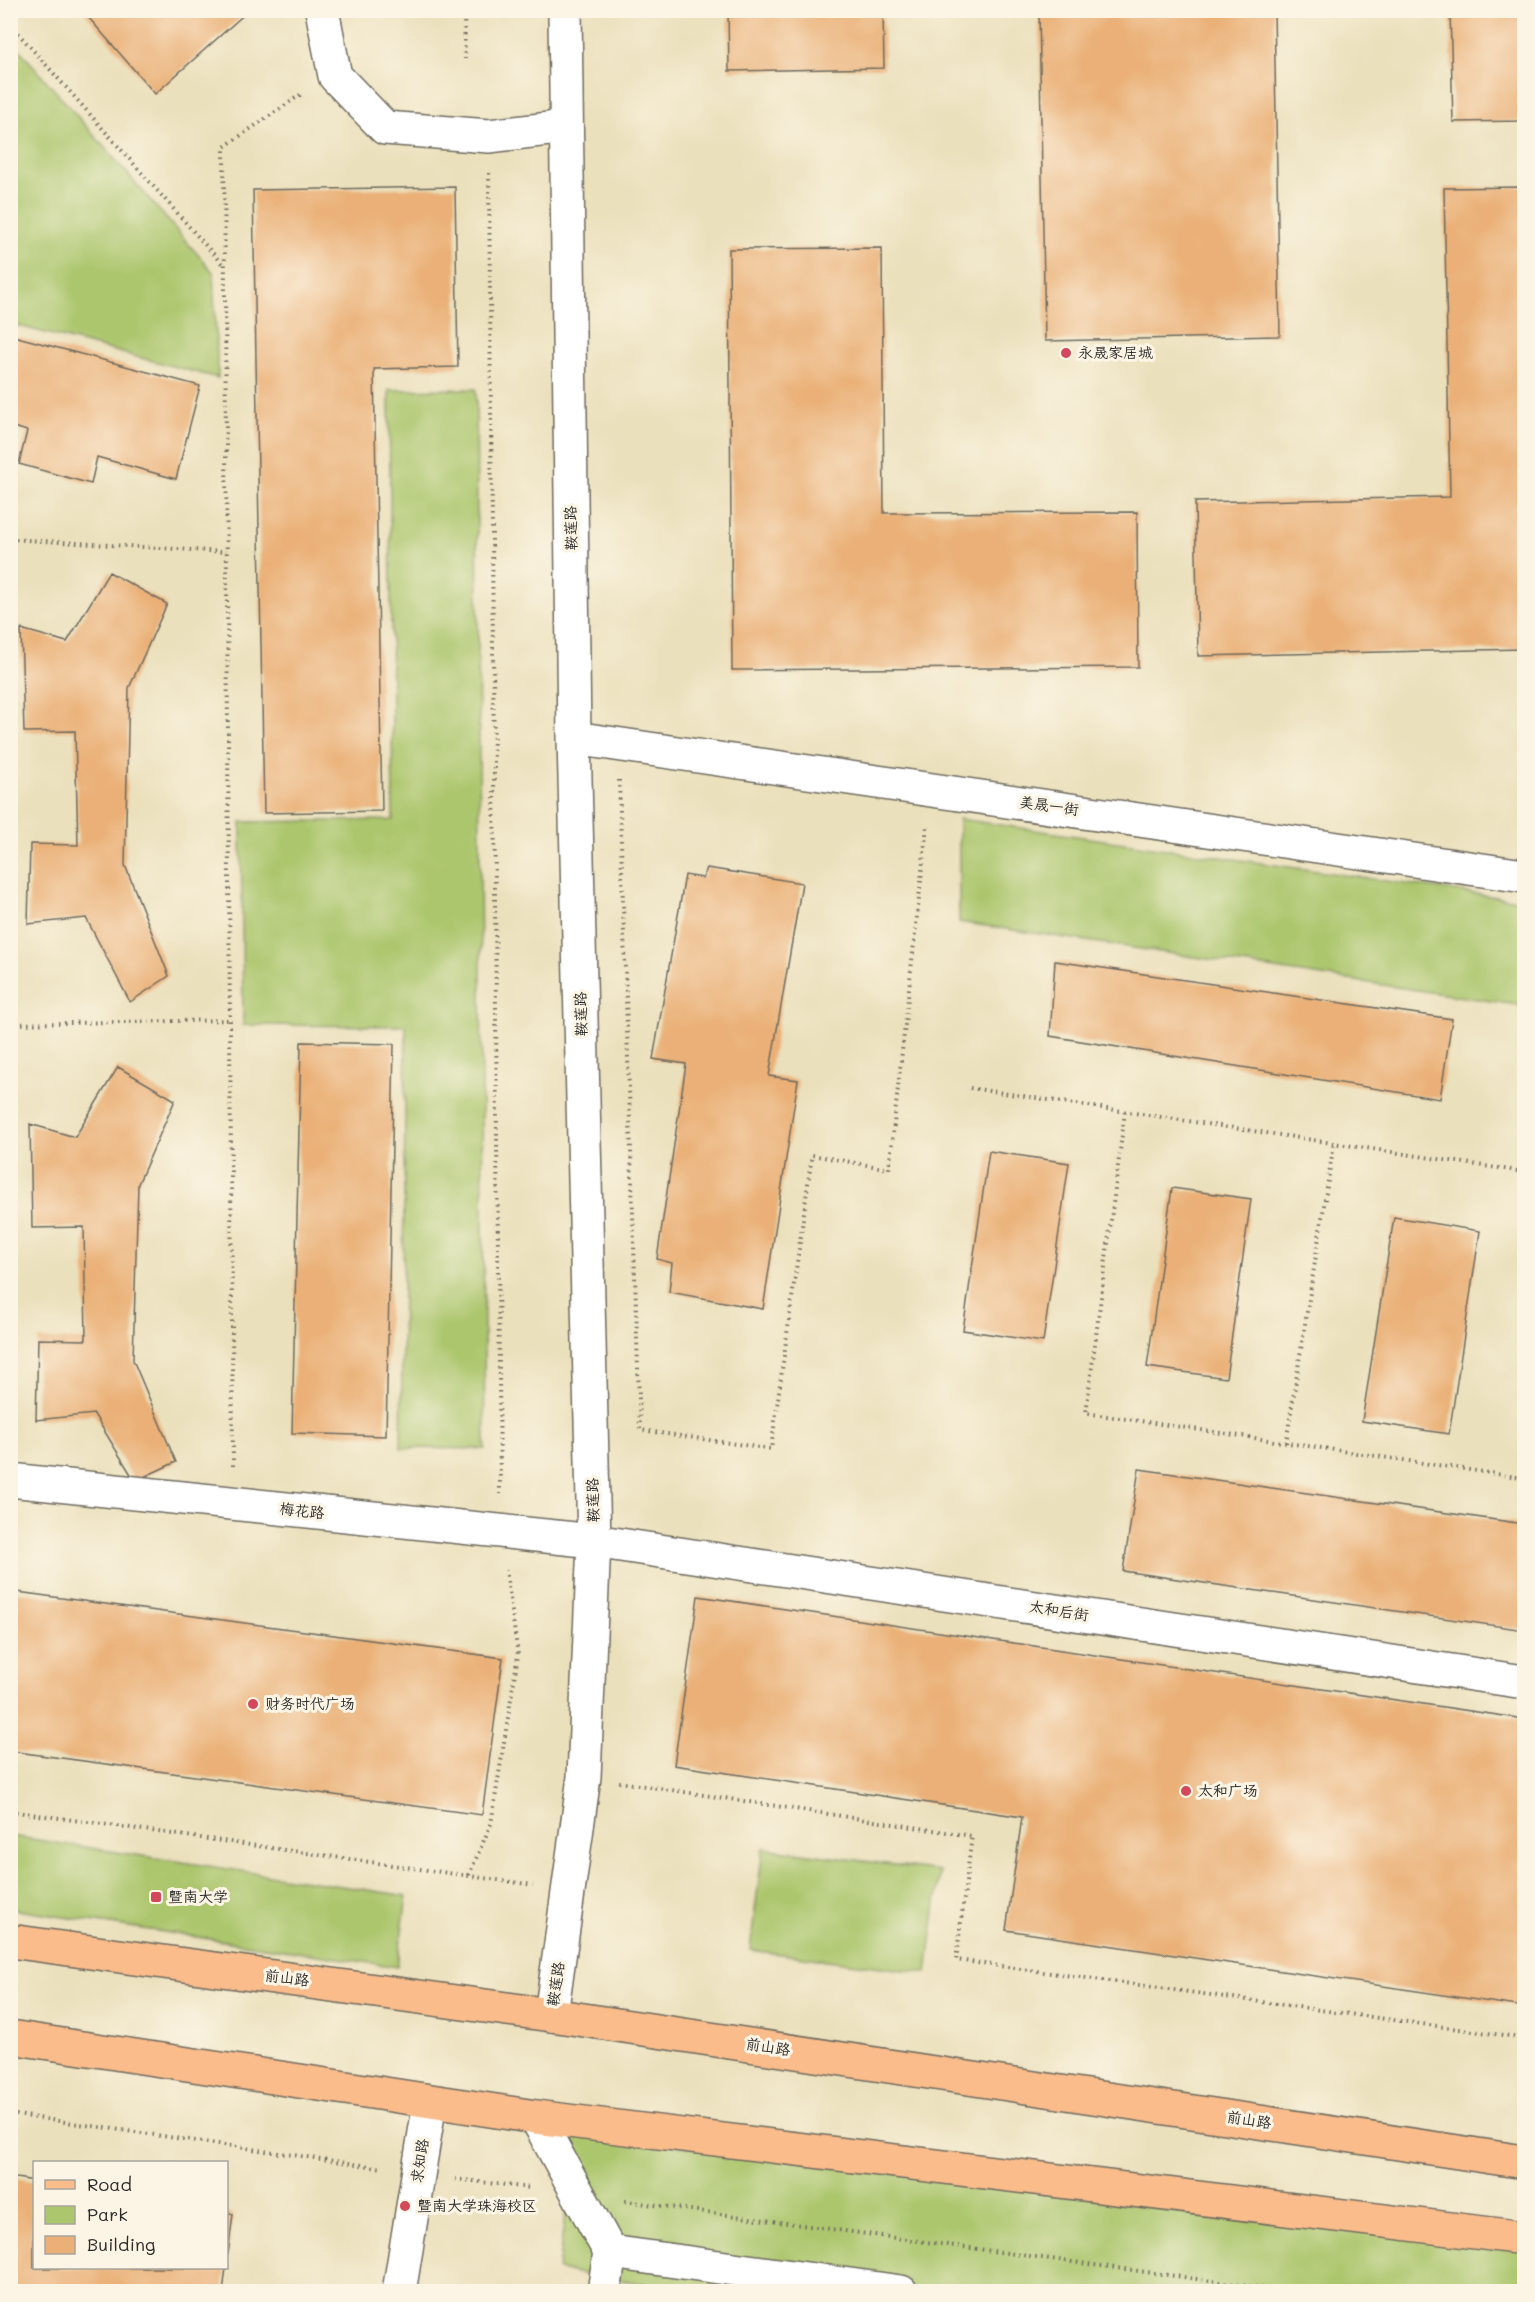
<svg xmlns="http://www.w3.org/2000/svg" width="1535" height="2302" viewBox="0 0 1535 2302" font-family="Mali,'LXGW WenKai TC',sans-serif">
<rect width="100%" height="100%" fill="#fcf5e5"/>
<filter id="ink" filterUnits="userSpaceOnUse"><feTurbulence type="fractalNoise" baseFrequency=".0167" numOctaves="2"/><feDisplacementMap in="SourceGraphic" scale="12" xChannelSelector="R" yChannelSelector="G"/><feConvolveMatrix kernelMatrix="1 2 1 2 8 2 1 2 1" color-interpolation-filters="sRGB"/></filter>
<filter id="wash" filterUnits="userSpaceOnUse"><feTurbulence type="fractalNoise" baseFrequency=".008" numOctaves="4" result="noise"/><feDisplacementMap in="SourceGraphic" scale="24" xChannelSelector="R" yChannelSelector="G"/><feGaussianBlur stdDeviation="1.35" result="paint"/><feColorMatrix in="noise" values="0 0 0 0 0 0 0 0 0 0 0 0 0 0 0 0 0 1.4 0 .05"/><feComposite in="paint" operator="in"/></filter>
<g filter="url(#wash)">
<rect width="100%" height="100%" fill="#ebe0bc"/>
<path fill="#acc66d" stroke="#6c784c" stroke-width="1.5" d="M 11,40 L 213,272 L 218,378 L 11,324 Z
M 476,389 L 485,1449 L 401,1448 L 406,1026 L 243,1025 L 241,822 L 393,820 L 389,390 Z
M 959,819 L 1524,901 L 1524,1006 L 959,922 Z
M 11,1836 L 407,1896 L 397,1967 L 11,1909 Z
M 763,1848 L 940,1871 L 927,1973 L 750,1950 Z
M 575,2133 L 1524,2250 L 1524,2291 L 695,2292 L 558,2270 Z"/>
<g id="blocks">
<path fill="#eab077" d="M 82,10 L 249,10 L 155,94 Z
M 728,10 L 883,10 L 884,68 L 729,71 Z
M 1039,10 L 1274,10 L 1280,336 L 1045,341 Z
M 1450,10 L 1524,10 L 1524,121 L 1453,122 Z
M 455,187 L 458,367 L 374,369 L 382,811 L 264,813 L 253,190 Z
M 1524,187 L 1524,649 L 1198,656 L 1195,502 L 1450,497 L 1444,188 Z
M 882,248 L 884,513 L 1137,512 L 1138,667 L 732,670 L 729,249 Z
M 10,335 L 200,386 L 176,479 L 97,457 L 91,484 L 19,464 L 27,431 L 10,426 Z
M 109,572 L 167,604 L 129,688 L 125,865 L 169,976 L 130,1002 L 86,918 L 28,924 L 30,844 L 78,845 L 75,731 L 24,732 L 21,629 L 67,642 Z
M 707,868 L 802,883 L 769,1076 L 798,1080 L 763,1309 L 669,1292 L 672,1263 L 657,1259 L 686,1064 L 653,1059 L 685,875 L 703,878 Z
M 1055,961 L 1452,1019 L 1440,1099 L 1050,1036 Z
M 301,1042 L 394,1044 L 386,1436 L 292,1433 Z
M 118,1067 L 175,1100 L 138,1184 L 133,1360 L 176,1462 L 135,1481 L 94,1414 L 36,1420 L 38,1339 L 86,1340 L 84,1227 L 32,1228 L 30,1124 L 75,1137 Z
M 989,1151 L 1069,1163 L 1043,1342 L 963,1330 Z
M 1172,1188 L 1251,1199 L 1226,1378 L 1147,1367 Z
M 1394,1217 L 1480,1231 L 1449,1434 L 1362,1421 Z
M 1139,1469 L 1524,1524 L 1524,1630 L 1123,1571 Z
M 10,1591 L 503,1658 L 482,1815 L 10,1751 Z
M 698,1596 L 1524,1719 L 1524,2007 L 1006,1930 L 1022,1817 L 674,1765 Z
M 10,2177 L 34,2181 L 34,2268 L 226,2268 L 223,2292 L 10,2292 Z
M 226,2212 L 233,2214 L 228,2254 L 226,2254 Z"/>
</g>
</g>
<g filter="url(#ink)">
<use href="#blocks" fill-opacity="0" stroke="#6e6a5e" stroke-width="1.5"/>
<g fill="none" stroke-linecap="round" stroke-linejoin="round">
<g stroke="#6e6a5e" stroke-width="36">
<path id="minor" d="M 322,10 L 335,76 L 385,128 L 489,136 L 566,127
M 574,738 L 1524,876
M 10,1480 L 594,1541 L 1524,1682
M 551,2015 L 584,1777 L 594,1541 L 574,738 L 565,10
M 536,2117 L 610,2252 L 901,2292
M 399,2292 L 430,2102
M 604,2292 L 610,2252"/>
</g>
<g stroke="#6e6a5e" stroke-width="36">
<path id="major" d="M 10,1941 L 551,2015 L 1524,2162
M 10,2037 L 536,2117 L 1524,2238"/>
</g>
<path stroke="#6e6a5e" stroke-width="4" stroke-dasharray="1.5 4.5" stroke-linecap="butt" d="M 464,10 L 465,59
M 10,24 L 224,266
M 489,173 L 500,1494
M 10,539 L 226,552
M 619,780 L 640,1430 L 771,1449 L 812,1155 L 889,1169 L 927,826
M 10,1024 L 230,1020
M 970,1088 L 1524,1172
M 1125,1112 L 1086,1413 L 1524,1478
M 1286,1443 L 1334,1143
M 233,1466 L 224,147 L 303,93
M 619,1782 L 972,1836 L 956,1960 L 1524,2038
M 10,1811 L 533,1885
M 469,1875 L 491,1824 L 518,1655 L 506,1570
M 10,2114 L 383,2168
M 455,2179 L 531,2188
M 625,2201 L 1293,2292"/>
<use href="#minor" stroke="#fff" stroke-width="33"/>
<use href="#major" stroke="#fabc8b" stroke-width="33"/>
</g>
</g>
<g fill="#d1495b" stroke="#fcf5e5" stroke-width="2">
<circle cx="1066" cy="353" r="6"/>
<circle cx="253" cy="1704" r="6"/>
<circle cx="1186" cy="1791" r="6"/>
<rect x="150" y="1891" width="12" height="12" rx="3"/>
<circle cx="405" cy="2206" r="6"/>
</g>
<g text-anchor="middle" stroke-width="6" stroke-linejoin="round" paint-order="stroke">
<g font-size="15" fill="#2b2b2b" stroke="#fcf5e5" text-anchor="start">
<text x="1078" y="358">永晟家居城</text>
<text x="265" y="1709">财务时代广场</text>
<text x="1198" y="1796">太和广场</text>
<text x="168" y="1902">暨南大学</text>
<text x="417" y="2211">暨南大学珠海校区</text>
</g>
<g font-size="15" fill="#2b2b2b" stroke="#fcf5e5">
<text transform="translate(571 528) rotate(-91)" y="5">鞍莲路</text>
<text transform="translate(1049 806) rotate(8)" y="5">美晟一街</text>
<text transform="translate(581 1014) rotate(-91)" y="5">鞍莲路</text>
<text transform="translate(593 1500) rotate(-91)" y="5">鞍莲路</text>
<text transform="translate(302 1511) rotate(6)" y="5">梅花路</text>
<text transform="translate(1059 1611) rotate(9)" y="5">太和后街</text>
<text transform="translate(287 1978) rotate(7)" y="5">前山路</text>
<text transform="translate(556 1984) rotate(-82)" y="5">鞍莲路</text>
<text transform="translate(768 2047) rotate(9)" y="5">前山路</text>
<text transform="translate(1249 2120) rotate(9)" y="5">前山路</text>
<text transform="translate(420 2161) rotate(-81)" y="5">求知路</text>
</g>
</g>
<rect width="1535" height="2302" fill="none" stroke="#fcf5e5" stroke-width="36"/>
<rect x="33" y="2161" width="195" height="108" fill="#fcf5e5" stroke="#a8a49b" stroke-width="1.5"/>
<rect x="45" y="2180" width="30" height="9" fill="#fabc8b" stroke="#a8a49b" stroke-width="1.5"/>
<text x="87" y="2191" font-size="18" fill="#2b2b2b">Road</text>
<rect x="45" y="2206" width="30" height="18" fill="#acc66d" stroke="#a8a49b" stroke-width="1.5"/>
<text x="87" y="2221" font-size="18" fill="#2b2b2b">Park</text>
<rect x="45" y="2236" width="30" height="18" fill="#eab077" stroke="#a8a49b" stroke-width="1.5"/>
<text x="87" y="2251" font-size="18" fill="#2b2b2b">Building</text>
</svg>
